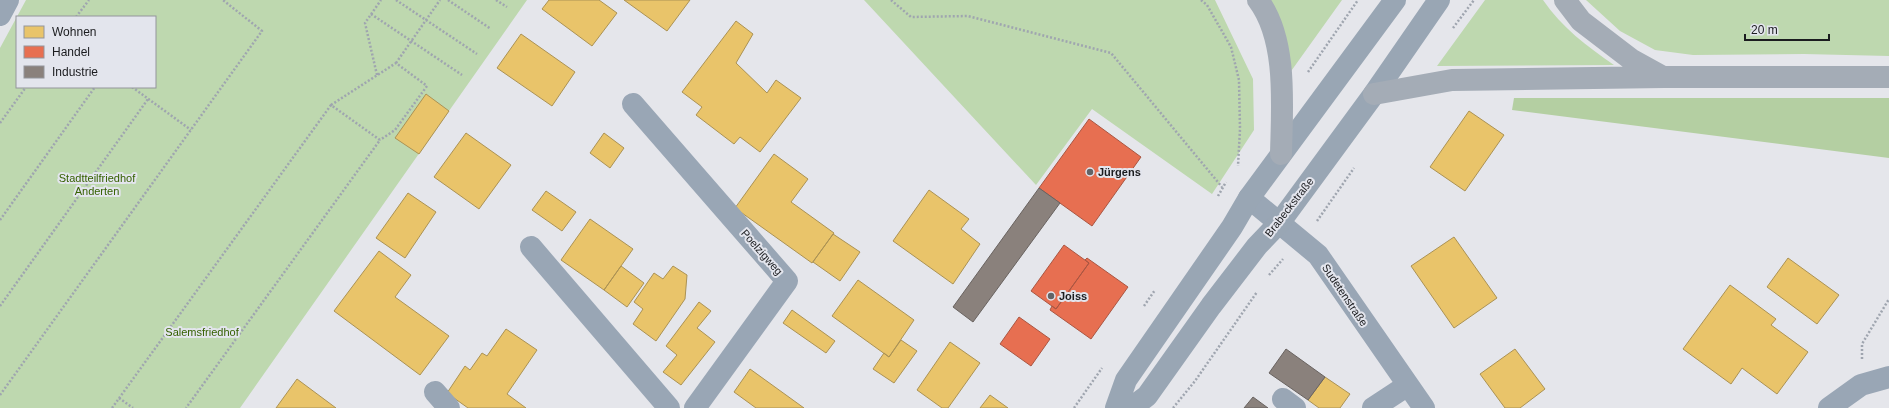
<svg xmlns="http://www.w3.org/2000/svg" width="1889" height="408" viewBox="0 0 1889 408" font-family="Arial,sans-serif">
<rect width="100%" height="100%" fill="#e5e6eb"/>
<path fill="#bed8af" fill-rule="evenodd" d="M 26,0 L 527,0 L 240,408 L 0,408 L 0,48 ZM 17,17 L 155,17 L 155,87 L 17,87 Z
M 864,0 L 1215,0 L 1253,79 L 1254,130 L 1212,194 L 1092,109 L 1036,185 Z
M 1265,0 L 1342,0 L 1289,74 Z
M 1485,0 L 1543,0 C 1562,28 1587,46 1614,65 L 1437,66 Z
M 1586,0 L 1889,0 L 1889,56 L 1804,54 L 1693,55 L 1655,50 L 1620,31 Z"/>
<path fill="#b4cfa2" d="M 1514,98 L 1889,98 L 1889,158 L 1512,110 Z"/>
<path fill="#e9c46a" stroke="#ab9254" d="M 549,0 L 599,0 L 617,13 L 592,46 L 542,9 Z
M 624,0 L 690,0 L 667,31 Z
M 736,21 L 753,34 L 736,63 L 767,93 L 776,80 L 801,98 L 760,152 L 740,137 L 734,144 L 696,115 L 702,107 L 682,92 Z
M 521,34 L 575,72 L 552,106 L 497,68 Z
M 426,94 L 449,111 L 419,154 L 395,138 Z
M 1469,111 L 1504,135 L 1465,191 L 1430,167 Z
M 466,133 L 511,165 L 479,209 L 434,177 Z
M 604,133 L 624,148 L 610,168 L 590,153 Z
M 774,154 L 808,179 L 791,202 L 834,233 L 812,263 L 735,208 Z
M 929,190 L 969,219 L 961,229 L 980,244 L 953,284 L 893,241 Z
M 546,191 L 576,212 L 562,231 L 532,210 Z
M 408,193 L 436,212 L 405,258 L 376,238 Z
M 590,219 L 633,249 L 604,290 L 561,260 Z
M 833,234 L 860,252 L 840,281 L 813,262 Z
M 1454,237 L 1497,298 L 1454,328 L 1411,266 Z
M 379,251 L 411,275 L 395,297 L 449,336 L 420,375 L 334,311 Z
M 1788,258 L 1839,295 L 1817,324 L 1767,287 Z
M 621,266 L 644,283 L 627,307 L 604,290 Z
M 673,266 L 687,275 L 685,299 L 656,341 L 633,324 L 643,309 L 634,302 L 654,273 L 663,279 Z
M 858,280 L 914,320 L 889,357 L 832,316 Z
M 1730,285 L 1776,319 L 1771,325 L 1808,352 L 1777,394 L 1742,368 L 1731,384 L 1683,349 Z
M 699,302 L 711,311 L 697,328 L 715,342 L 681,385 L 663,372 L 677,355 L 666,346 Z
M 792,310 L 835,341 L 826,353 L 783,323 Z
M 506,329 L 537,350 L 507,394 L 526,408 L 468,408 L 447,393 L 465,366 L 470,370 L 482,353 L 487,356 Z
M 901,340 L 917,351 L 894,383 L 873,369 L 884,353 L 889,357 Z
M 950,342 L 980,363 L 948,408 L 942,408 L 917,390 Z
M 1515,349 L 1545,389 L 1520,408 L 1505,408 L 1480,374 Z
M 750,369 L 804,408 L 756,408 L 734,392 Z
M 1325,377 L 1350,394 L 1340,408 L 1319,408 L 1308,400 Z
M 297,379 L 336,408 L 276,408 Z
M 990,395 L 1008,408 L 980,408 Z"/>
<path fill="#e76f51" stroke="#aa5642" d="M 1089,119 L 1141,157 L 1092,226 L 1039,188 Z
M 1064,245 L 1089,263 L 1056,309 L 1031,291 Z
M 1087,258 L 1128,287 L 1091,339 L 1050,310 L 1052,306 L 1056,309 L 1089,263 L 1085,260 Z
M 1019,317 L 1050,339 L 1031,366 L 1000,344 Z"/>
<path fill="#8a817c" stroke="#696360" d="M 1039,188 L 1060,203 L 973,322 L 953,307 Z
M 1286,349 L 1325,377 L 1308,400 L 1269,373 Z
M 1253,397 L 1268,408 L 1244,408 Z"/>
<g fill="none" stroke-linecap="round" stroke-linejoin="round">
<path stroke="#9fa5af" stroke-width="2.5" stroke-dasharray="2 2" stroke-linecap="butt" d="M 396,0 L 477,54
M 448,0 L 491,29
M 496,0 L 507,7
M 891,0 L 911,17 L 968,16 L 1111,53 L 1222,187
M 1201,0 L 1207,5 L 1231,47 L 1239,80 L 1240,129 L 1238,166
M 371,14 L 462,75
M 76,17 L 89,0
M 1453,28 L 1474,0
M 396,63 L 440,0
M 1308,72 L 1358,0
M 377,75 L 365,23 L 381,0
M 132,87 L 191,130
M 331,105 L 396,63 L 427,86 L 395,130 L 380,140
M 0,123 L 26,87
M 1218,196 L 1226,182
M 0,220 L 95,87
M 1317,221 L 1354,168
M 1269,275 L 1283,259
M 0,306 L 148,99
M 1144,306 L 1155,290
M 1862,359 L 1862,344 L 1889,299
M 0,395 L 262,31 L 223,0
M 119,398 L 133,408
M 112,408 L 331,105 L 380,140 L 186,408
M 1074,408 L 1102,368
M 1173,408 L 1195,381 L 1257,292"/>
<path stroke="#99a6b5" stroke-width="22" d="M 0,15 L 8,0
M 633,104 L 787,281 L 695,408
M 1249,198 L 1318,255 L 1424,408
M 531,247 L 669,408
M 435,392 L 449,408
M 1283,399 L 1295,408
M 1373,408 L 1408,385
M 1829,408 L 1861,385 L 1889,377"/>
<path stroke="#99a6b4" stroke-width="22" d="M 1116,408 L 1126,380 L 1232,227 L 1249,198 L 1395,0
M 1131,408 L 1147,396 L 1211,306 L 1257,246 L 1280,222 L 1374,94 L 1439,0"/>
<path stroke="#a4acb6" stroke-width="22" d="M 1258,0 C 1288,40 1282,107 1281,154
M 1565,0 L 1581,21 L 1632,60 L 1661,76
M 1374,94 L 1452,80 L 1664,77 L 1889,77"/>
</g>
<g fill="#626366" stroke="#e3e5ed" stroke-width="1.5">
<circle cx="1090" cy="172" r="4"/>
<circle cx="1051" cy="296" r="4"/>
</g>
<g text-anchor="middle" stroke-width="4" stroke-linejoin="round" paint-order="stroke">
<g font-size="11" font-weight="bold" fill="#1b1c1f" stroke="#e3e5ed" text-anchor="start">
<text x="1098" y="176">Jürgens</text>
<text x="1059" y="300">Joiss</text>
</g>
<g font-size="11" fill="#356000" stroke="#e3e5ed">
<text x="97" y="182">Stadtteilfriedhof<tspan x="97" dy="13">Anderten</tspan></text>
<text x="202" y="336">Salemsfriedhof</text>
</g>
<g font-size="11" fill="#1b1c1f" stroke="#e3e5ed">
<text transform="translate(1289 207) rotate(-52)" y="4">Brabeckstraße</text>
<text transform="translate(762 252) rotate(49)" y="4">Poelzigweg</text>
<text transform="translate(1345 295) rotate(56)" y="4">Sudetenstraße</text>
</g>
</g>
<rect x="16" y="16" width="140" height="72" fill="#e3e5ed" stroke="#93959b"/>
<rect x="24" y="26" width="20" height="12" fill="#e9c46a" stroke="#93959b"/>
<text x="52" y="36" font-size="12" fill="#1b1c1f">Wohnen</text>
<rect x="24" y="46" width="20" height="12" fill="#e76f51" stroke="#93959b"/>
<text x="52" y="56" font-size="12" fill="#1b1c1f">Handel</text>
<rect x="24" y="66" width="20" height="12" fill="#8a817c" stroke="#93959b"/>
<text x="52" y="76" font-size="12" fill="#1b1c1f">Industrie</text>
<path d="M1745 34v6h84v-6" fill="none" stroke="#1b1c1f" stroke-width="2"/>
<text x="1751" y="34" font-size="12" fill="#1b1c1f" stroke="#e3e5ed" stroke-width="3" paint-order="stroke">20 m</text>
</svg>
